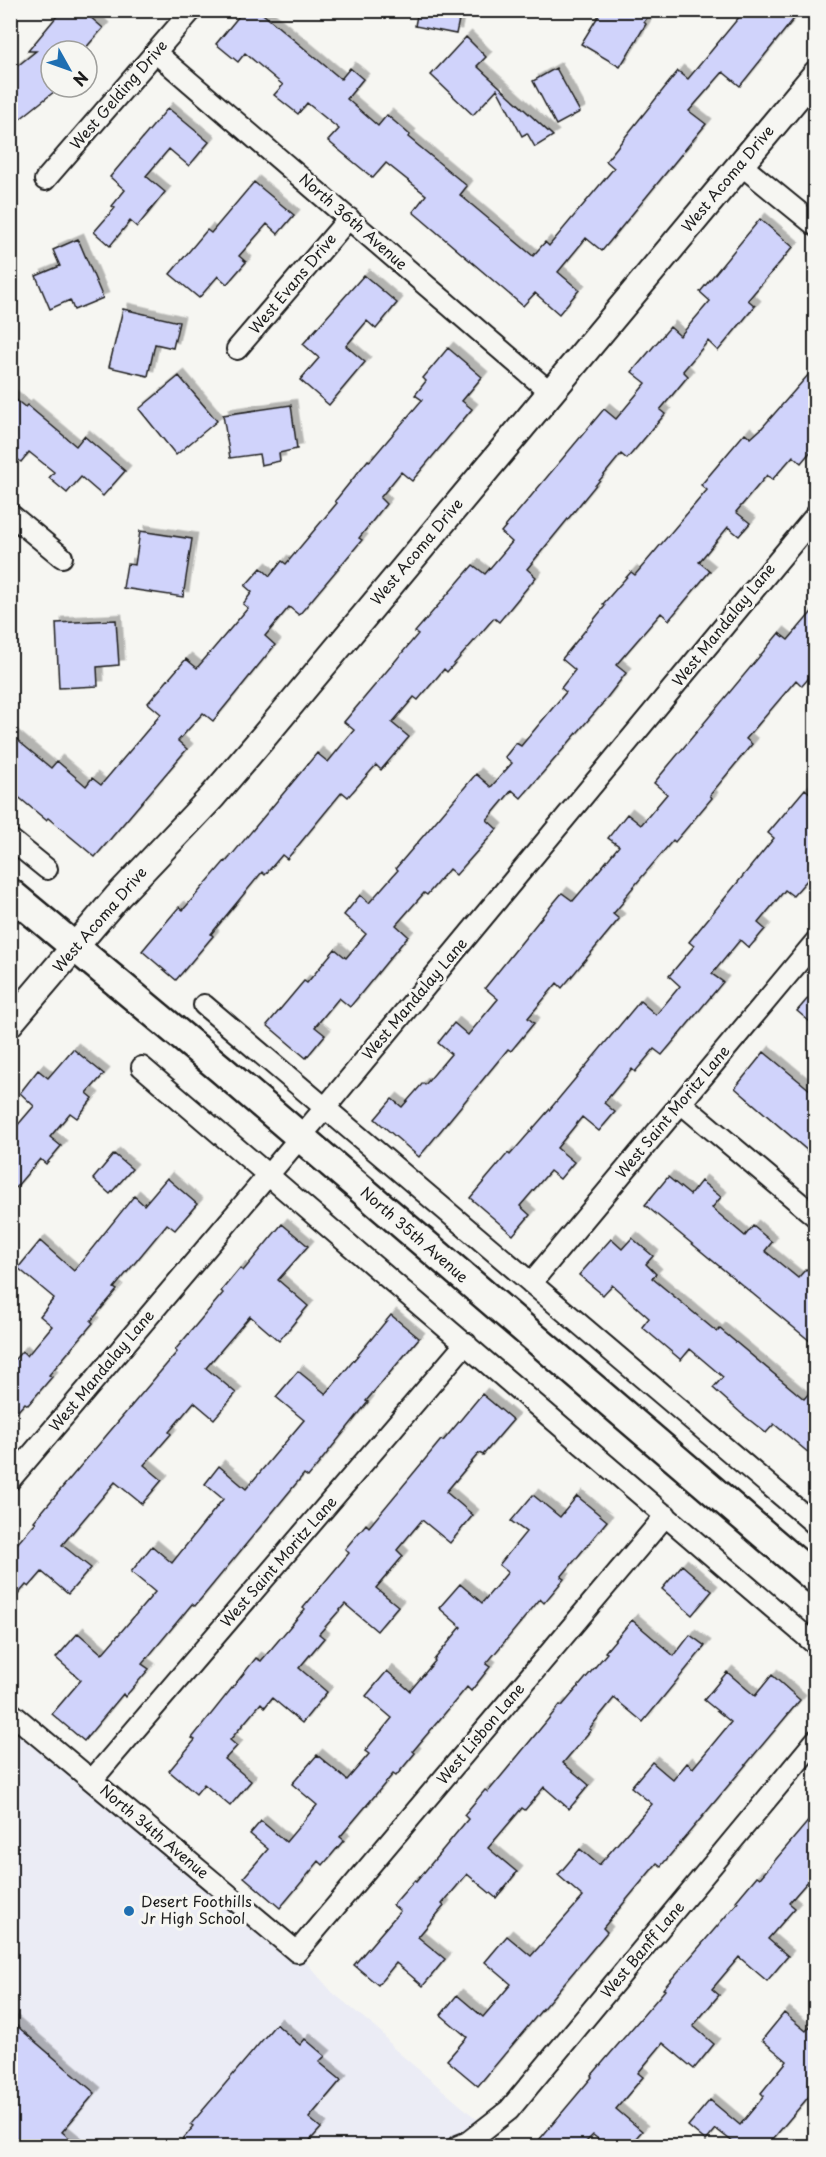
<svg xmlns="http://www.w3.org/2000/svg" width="826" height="2157" viewBox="0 0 826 2157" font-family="'Playpen Sans',sans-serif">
<defs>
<filter id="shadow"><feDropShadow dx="5.5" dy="-5.5" stdDeviation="0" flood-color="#0004"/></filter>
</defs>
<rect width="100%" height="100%" fill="#f6f6f2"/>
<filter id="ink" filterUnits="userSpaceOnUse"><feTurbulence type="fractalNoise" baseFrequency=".0167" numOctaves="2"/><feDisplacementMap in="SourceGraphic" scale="12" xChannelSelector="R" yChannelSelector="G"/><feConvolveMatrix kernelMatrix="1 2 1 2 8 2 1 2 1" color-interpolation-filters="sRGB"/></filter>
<g filter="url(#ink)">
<path fill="#ebecf5" d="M 10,1712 L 297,1952 L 333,1993 L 382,2033 L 392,2047 L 486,2127 L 458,2146 L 11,2146 Z"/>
<path fill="#d0d3fb" stroke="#1c1c1c" stroke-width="1.5" filter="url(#shadow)" d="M 62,10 L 82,10 L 103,28 L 83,51 L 51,51 L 51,87 L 55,91 L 10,127 L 10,72 L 36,51 L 28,51 Z
M 244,10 L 258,10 L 341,79 L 350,68 L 363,79 L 347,99 L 378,126 L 387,115 L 410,135 L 408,137 L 467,186 L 460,195 L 533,256 L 545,242 L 549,246 L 614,168 L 606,161 L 678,71 L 688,79 L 745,10 L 801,10 L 740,86 L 723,72 L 689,111 L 706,124 L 602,251 L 586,238 L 558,272 L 579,290 L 559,314 L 535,293 L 523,306 L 413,212 L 426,195 L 386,163 L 373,178 L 328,141 L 339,129 L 307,103 L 298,114 L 274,95 L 283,85 L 245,53 L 238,62 L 216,44 Z
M 418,10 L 461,10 L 456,34 L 415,26 Z
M 602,10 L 653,10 L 644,22 L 646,24 L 620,67 L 581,44 Z
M 466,37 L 486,57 L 477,66 L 553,136 L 535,147 L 527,133 L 522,136 L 497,89 L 473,115 L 431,75 Z
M 556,68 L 580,112 L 556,125 L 533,81 Z
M 168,108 L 209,142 L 189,166 L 169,149 L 146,176 L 165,192 L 137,227 L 130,221 L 110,246 L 94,232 L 115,208 L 112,206 L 125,190 L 110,177 Z
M 254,182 L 294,215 L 278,234 L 267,224 L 239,256 L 246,262 L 227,284 L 218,276 L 199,298 L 170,274 L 207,230 L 211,233 Z
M 760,219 L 793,247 L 748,300 L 755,306 L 718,351 L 708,341 L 683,371 L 688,376 L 660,410 L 665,414 L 627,459 L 621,454 L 527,569 L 536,577 L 499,622 L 494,618 L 447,672 L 444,669 L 418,700 L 414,697 L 392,723 L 409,737 L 381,770 L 376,765 L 348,797 L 342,792 L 287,859 L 282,855 L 265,875 L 262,872 L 211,934 L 213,936 L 176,980 L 142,951 L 179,907 L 183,910 L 225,861 L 226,862 L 317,753 L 328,762 L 354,730 L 344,722 L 418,634 L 415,632 L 473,565 L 485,574 L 512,542 L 501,532 L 604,409 L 616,419 L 646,383 L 632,372 L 670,327 L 680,336 L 710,301 L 700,292 Z
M 78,239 L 103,298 L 74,310 L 70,300 L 50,309 L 36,276 L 60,266 L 53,250 Z
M 364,275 L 397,303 L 376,329 L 367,321 L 346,346 L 365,362 L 329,405 L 300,380 L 319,358 L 303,344 Z
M 123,309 L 179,322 L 173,348 L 155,344 L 148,376 L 109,367 Z
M 448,348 L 482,377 L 462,401 L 472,409 L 412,481 L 401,472 L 380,498 L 386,504 L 359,538 L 362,540 L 299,615 L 289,607 L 265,636 L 275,645 L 213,721 L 203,713 L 178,741 L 187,749 L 95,857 L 48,818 L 46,820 L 10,790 L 10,734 L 51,768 L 57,761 L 86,786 L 92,778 L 101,785 L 161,714 L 148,703 L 186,659 L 197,668 L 248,608 L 243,604 L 252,592 L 245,586 L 261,568 L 270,576 L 282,561 L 286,564 L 337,503 L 335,501 L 368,460 L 370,461 L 422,400 L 415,395 L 426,381 L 423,378 Z
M 816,366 L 816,445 L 801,463 L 793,456 L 772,480 L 767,475 L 736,512 L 750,523 L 739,536 L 728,527 L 699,562 L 710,571 L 669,620 L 661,613 L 616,665 L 626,673 L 602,704 L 521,798 L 512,790 L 487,820 L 497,829 L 456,875 L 449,869 L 427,895 L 424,893 L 396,925 L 408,936 L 350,1007 L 339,998 L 315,1027 L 325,1035 L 306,1058 L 267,1025 L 304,981 L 307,983 L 335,949 L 346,958 L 366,934 L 344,915 L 360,895 L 369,903 L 398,870 L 396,868 L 476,774 L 491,787 L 512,763 L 505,757 L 516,743 L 521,746 L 566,692 L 561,688 L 575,670 L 562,659 L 605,606 L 603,604 L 631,572 L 635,575 L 707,490 L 701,485 L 745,433 L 751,438 L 761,429 Z
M 179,376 L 217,421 L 176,455 L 139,409 Z
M 10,395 L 25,407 L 27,405 L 76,446 L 84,436 L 125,471 L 103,496 L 81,477 L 67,493 L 49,478 L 54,472 L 29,452 L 21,462 L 10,453 Z
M 291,405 L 297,449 L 279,453 L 280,461 L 261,465 L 259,454 L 230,458 L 223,415 Z
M 140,531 L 192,539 L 183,597 L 123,588 L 127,564 L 135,565 Z
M 816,607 L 816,670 L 802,686 L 796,680 L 746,739 L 752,744 L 710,795 L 712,798 L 675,842 L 673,840 L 624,898 L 625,900 L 613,914 L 619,919 L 562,988 L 557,983 L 528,1018 L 534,1023 L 511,1051 L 508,1049 L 419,1157 L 375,1119 L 392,1099 L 402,1107 L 423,1083 L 425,1085 L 451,1054 L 438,1043 L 454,1023 L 468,1035 L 498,999 L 485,988 L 546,912 L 562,893 L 573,901 L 601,868 L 619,846 L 608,838 L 627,814 L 641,825 L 667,794 L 654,783 L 779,633 L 788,640 Z
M 116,620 L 119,665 L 97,667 L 98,686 L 59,688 L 56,623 Z
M 805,789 L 816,798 L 816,870 L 793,896 L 785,890 L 758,923 L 765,929 L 749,948 L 740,940 L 712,974 L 723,982 L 662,1055 L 654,1049 L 635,1072 L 632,1069 L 604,1103 L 615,1112 L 599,1131 L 582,1117 L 557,1148 L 574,1162 L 560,1179 L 550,1171 L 520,1206 L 530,1215 L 513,1235 L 470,1198 L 508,1153 L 510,1155 L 550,1109 L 640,1001 L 656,1015 L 680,986 L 669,976 L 694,946 L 689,942 L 774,838 L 768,833 Z
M 816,989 L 816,1027 L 797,1011 Z
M 73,1049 L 104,1074 L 87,1093 L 93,1098 L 77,1118 L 70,1113 L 50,1137 L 61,1146 L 46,1164 L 40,1159 L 10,1194 L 10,1134 L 34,1106 L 20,1093 L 38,1070 L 48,1078 Z
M 764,1052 L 816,1095 L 816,1158 L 735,1088 Z
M 114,1154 L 132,1169 L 110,1194 L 93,1179 Z
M 668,1177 L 690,1195 L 701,1181 L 721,1197 L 712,1208 L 745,1236 L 753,1226 L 772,1242 L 765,1251 L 798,1278 L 806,1269 L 816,1277 L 816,1346 L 645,1205 Z
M 167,1178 L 197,1204 L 175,1230 L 167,1224 L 114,1288 L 117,1290 L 91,1321 L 93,1323 L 49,1375 L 52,1377 L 28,1405 L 25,1403 L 10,1420 L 10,1365 L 22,1351 L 27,1356 L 52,1326 L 40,1316 L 54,1298 L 18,1268 L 40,1241 L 74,1271 L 134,1196 L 144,1205 Z
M 282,1224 L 308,1246 L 278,1280 L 308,1306 L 279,1341 L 250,1316 L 206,1368 L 236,1393 L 214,1419 L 194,1402 L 169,1432 L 171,1434 L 144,1465 L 162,1480 L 142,1504 L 115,1482 L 62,1545 L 91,1568 L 68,1594 L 42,1572 L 29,1587 L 26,1585 L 10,1604 L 10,1552 L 36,1522 L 34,1521 L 177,1352 L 175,1350 L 223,1293 L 221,1291 L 240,1268 L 243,1271 Z
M 632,1238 L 653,1256 L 646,1264 L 656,1274 L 652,1278 L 717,1332 L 720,1329 L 804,1399 L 816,1385 L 816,1459 L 774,1424 L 766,1433 L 742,1414 L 713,1388 L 723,1377 L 690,1349 L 681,1360 L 642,1327 L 649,1318 L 612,1285 L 603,1295 L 579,1275 L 611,1239 L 622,1249 Z
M 391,1315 L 419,1338 L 366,1401 L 368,1402 L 308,1477 L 304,1474 L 195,1606 L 192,1604 L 142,1664 L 149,1669 L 125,1697 L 123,1694 L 84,1741 L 52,1714 L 81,1680 L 56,1658 L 78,1633 L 102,1654 L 155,1592 L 131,1572 L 152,1546 L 172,1563 L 223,1499 L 205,1484 L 219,1466 L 246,1489 L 304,1420 L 276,1397 L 298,1371 L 326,1394 Z
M 482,1394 L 513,1420 L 483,1455 L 479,1453 L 446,1492 L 473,1515 L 450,1543 L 422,1520 L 397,1550 L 403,1556 L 376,1588 L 398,1606 L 377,1631 L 345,1604 L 319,1634 L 324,1638 L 299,1668 L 327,1692 L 302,1723 L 272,1698 L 265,1707 L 261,1703 L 230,1740 L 237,1746 L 225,1759 L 251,1781 L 230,1806 L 204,1784 L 196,1794 L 169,1771 L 195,1740 L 192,1738 L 256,1658 L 261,1661 L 305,1609 L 303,1608 L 349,1553 L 345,1549 L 366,1524 L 369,1527 L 441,1440 L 443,1441 Z
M 533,1495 L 560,1517 L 577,1496 L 607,1521 L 561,1577 L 564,1579 L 544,1603 L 540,1599 L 486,1664 L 490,1667 L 471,1691 L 467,1687 L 413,1751 L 415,1753 L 396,1776 L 393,1774 L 340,1837 L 344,1840 L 323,1865 L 319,1861 L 280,1908 L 244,1877 L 268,1849 L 250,1834 L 261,1821 L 286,1842 L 317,1805 L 292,1784 L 317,1755 L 347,1780 L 369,1754 L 365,1751 L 392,1718 L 366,1696 L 387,1671 L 410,1691 L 435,1661 L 434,1660 L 461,1627 L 439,1608 L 460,1584 L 482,1603 L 508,1572 L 499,1565 L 526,1532 L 511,1521 Z
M 682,1565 L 712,1591 L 692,1615 L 662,1589 Z
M 632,1620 L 674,1656 L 690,1635 L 705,1646 L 643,1722 L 614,1698 L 589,1729 L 591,1730 L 563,1763 L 589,1785 L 569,1809 L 544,1787 L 525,1810 L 522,1808 L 488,1848 L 517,1872 L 496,1898 L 467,1874 L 442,1904 L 444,1906 L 418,1937 L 445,1959 L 423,1986 L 396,1963 L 378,1985 L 354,1965 L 400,1911 L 393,1905 L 414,1881 L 416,1882 L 468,1819 L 464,1815 L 485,1790 L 488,1792 L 560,1705 L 562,1706 L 607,1653 L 605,1652 Z
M 727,1672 L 755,1696 L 772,1675 L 800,1700 L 661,1866 L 657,1863 L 603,1928 L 607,1932 L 478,2086 L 447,2060 L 467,2037 L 441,2015 L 457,1995 L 483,2017 L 511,1984 L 485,1962 L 507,1936 L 531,1956 L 583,1897 L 558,1875 L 580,1849 L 599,1865 L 652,1804 L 631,1787 L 652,1762 L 673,1780 L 687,1763 L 693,1768 L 731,1722 L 704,1700 Z
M 816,1812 L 816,1872 L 789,1903 L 795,1908 L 768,1939 L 788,1956 L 767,1981 L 739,1957 L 712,1989 L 719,1995 L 693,2026 L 714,2044 L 694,2069 L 663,2043 L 638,2073 L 643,2077 L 616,2109 L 642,2131 L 629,2146 L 607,2146 L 593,2135 L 582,2146 L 534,2146 L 592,2077 L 591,2076 L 665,1990 L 663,1989 L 738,1902 L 736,1901 L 757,1876 L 760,1878 Z
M 784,2013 L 806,2031 L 816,2020 L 816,2088 L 767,2146 L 738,2146 L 716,2129 L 706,2141 L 688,2126 L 710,2100 L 740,2125 L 764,2096 L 761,2093 L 787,2061 L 762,2040 Z
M 10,2020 L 95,2093 L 62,2132 L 79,2146 L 10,2146 Z
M 276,2024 L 300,2045 L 305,2039 L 325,2056 L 319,2062 L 341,2080 L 309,2118 L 321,2128 L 305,2146 L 177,2146 L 194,2126 L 191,2124 Z"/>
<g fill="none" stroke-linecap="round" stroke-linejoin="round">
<g stroke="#1c1c1c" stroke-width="24">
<path id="minor" d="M 156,53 L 550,392
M 740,164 L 816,226
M 45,180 L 192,10
M 237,349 L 349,218
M 10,514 L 62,557
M 10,839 L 47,869
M 204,1005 L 816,1525
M 142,1067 L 816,1645
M 681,1103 L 816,1217
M 531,1283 L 816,941
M 10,1480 L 325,1108 L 816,515
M 10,1712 L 297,1952 L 666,1515
M 92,1780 L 466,1343
M 458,2146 L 468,2142 L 509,2110 L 816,1740"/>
</g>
<g stroke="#1c1c1c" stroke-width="30">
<path id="tertiary" d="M 10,1023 L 118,896 L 212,797 L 266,734 L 816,74"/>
</g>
<g stroke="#1c1c1c" stroke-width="33">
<path id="secondary" d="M 10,893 L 221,1069 L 816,1579"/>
</g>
<use href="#minor" stroke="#f6f6f2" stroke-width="20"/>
<use href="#tertiary" stroke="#f6f6f2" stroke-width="26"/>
<use href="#secondary" stroke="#f6f6f2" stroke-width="28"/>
</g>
</g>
<circle fill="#1f6fb2" stroke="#f6f6f2" stroke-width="2" cx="129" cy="1911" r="6"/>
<g text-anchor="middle" stroke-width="6" stroke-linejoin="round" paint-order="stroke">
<g font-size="15" fill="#1c1c1c" stroke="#f6f6f2">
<text transform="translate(119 95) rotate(-49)" y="5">West Gelding Drive</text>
<text transform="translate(728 179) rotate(-50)" y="5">West Acoma Drive</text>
<text transform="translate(353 222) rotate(41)" y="5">North 36th Avenue</text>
<text transform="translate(293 284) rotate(-50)" y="5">West Evans Drive</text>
<text transform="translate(417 552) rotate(-50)" y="5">West Acoma Drive</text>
<text transform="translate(724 625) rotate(-51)" y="5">West Mandalay Lane</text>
<text transform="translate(100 920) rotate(-49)" y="5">West Acoma Drive</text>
<text transform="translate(415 999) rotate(-50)" y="5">West Mandalay Lane</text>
<text transform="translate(673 1112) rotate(-50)" y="5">West Saint Moritz Lane</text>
<text transform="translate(414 1235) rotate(41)" y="5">North 35th Avenue</text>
<text transform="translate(102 1371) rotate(-50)" y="5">West Mandalay Lane</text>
<text transform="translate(279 1562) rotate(-49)" y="5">West Saint Moritz Lane</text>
<text transform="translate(481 1734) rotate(-50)" y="5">West Lisbon Lane</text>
<text transform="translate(154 1832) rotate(40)" y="5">North 34th Avenue</text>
<text transform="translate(643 1950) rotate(-50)" y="5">West Banff Lane</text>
</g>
<g font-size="15" fill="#1c1c1c" stroke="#f6f6f2" text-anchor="start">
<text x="141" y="1907">Desert Foothills<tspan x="141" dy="17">Jr High School</tspan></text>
</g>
</g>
<rect width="826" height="2157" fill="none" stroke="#f6f6f2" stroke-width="36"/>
<rect x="18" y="18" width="790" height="2121" fill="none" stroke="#1c1c1c" stroke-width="2" filter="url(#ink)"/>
<g transform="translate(69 69) rotate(130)"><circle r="28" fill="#f6f6f2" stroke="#9f9f9c" stroke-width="1.5"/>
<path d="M0-4.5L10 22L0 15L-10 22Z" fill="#1f6fb2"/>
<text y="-9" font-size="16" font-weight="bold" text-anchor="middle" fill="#1c1c1c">N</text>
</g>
</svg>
